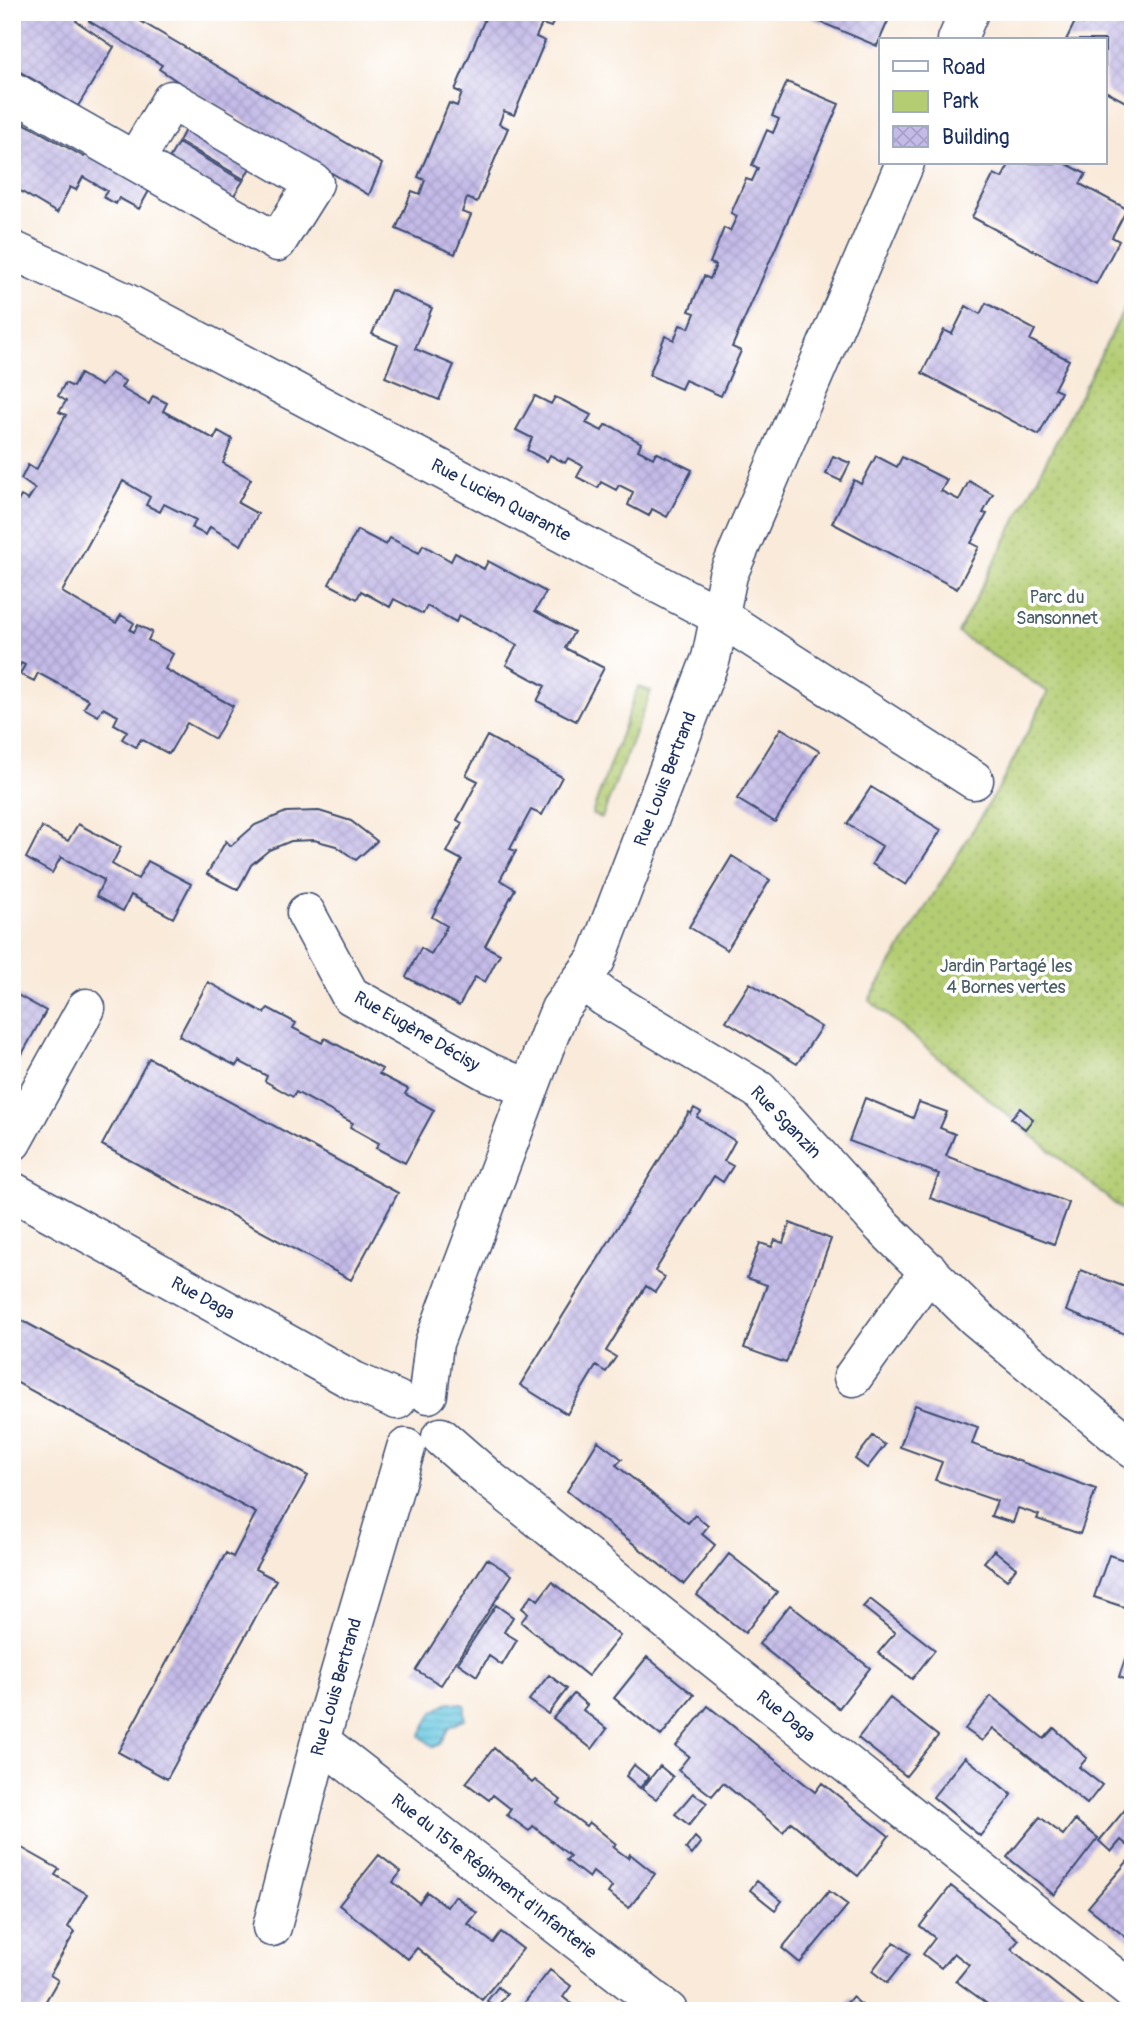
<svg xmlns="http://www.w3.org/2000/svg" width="1145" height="2023" viewBox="0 0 1145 2023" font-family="Pangolin,sans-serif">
<defs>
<pattern id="green-dots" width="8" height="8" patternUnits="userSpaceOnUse" patternTransform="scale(1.75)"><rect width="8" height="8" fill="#b4cd73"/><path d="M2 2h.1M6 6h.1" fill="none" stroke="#9ab066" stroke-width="1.8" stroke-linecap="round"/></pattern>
<pattern id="water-rules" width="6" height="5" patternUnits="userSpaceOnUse" patternTransform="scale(1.75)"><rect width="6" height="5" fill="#63c7e1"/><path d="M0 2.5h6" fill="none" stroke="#51a2ba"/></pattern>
<pattern id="building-cross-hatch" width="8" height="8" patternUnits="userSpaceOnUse" patternTransform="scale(1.75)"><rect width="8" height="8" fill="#c4bbe8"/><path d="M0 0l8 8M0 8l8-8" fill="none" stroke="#a8a1c9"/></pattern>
</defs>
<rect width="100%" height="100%" fill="#fff"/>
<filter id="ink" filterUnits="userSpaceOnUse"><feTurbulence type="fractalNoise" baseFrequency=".0143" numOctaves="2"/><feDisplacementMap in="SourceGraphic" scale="14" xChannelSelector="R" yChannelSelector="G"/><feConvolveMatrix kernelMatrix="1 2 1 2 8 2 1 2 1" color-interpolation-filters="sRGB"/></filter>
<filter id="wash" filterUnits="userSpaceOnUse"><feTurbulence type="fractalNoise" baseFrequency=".00686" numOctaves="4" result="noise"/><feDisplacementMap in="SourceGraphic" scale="28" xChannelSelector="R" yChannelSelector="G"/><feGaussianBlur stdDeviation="1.57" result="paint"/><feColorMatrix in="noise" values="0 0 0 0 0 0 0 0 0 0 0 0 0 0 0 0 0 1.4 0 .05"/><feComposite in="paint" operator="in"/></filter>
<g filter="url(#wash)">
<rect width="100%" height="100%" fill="#f9ead9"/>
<path fill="url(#green-dots)" stroke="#687e68" stroke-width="2" d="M 1133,292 L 1133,1219 L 869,1000 L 1001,784 L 1048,692 L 958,633 Z
M 638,687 L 651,691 L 602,818 L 592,814 Z"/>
<path fill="url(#water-rules)" stroke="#3f7ba0" stroke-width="2" d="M 450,1702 L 465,1705 L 465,1719 L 449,1727 L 440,1744 L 434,1747 L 420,1736 L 433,1712 Z"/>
<g id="blocks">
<path fill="url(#building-cross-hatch)" d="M 12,12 L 81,12 L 76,21 L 114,47 L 78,106 L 12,67 Z
M 91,12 L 125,12 L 382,164 L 369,195 L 180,83 L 159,69 L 162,65 L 89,21 Z
M 496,12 L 557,12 L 551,27 L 542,24 L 539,30 L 536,37 L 545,41 L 514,115 L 504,111 L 499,124 L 508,128 L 477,202 L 467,198 L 462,212 L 471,215 L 455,254 L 396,229 L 412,191 L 420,194 L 425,180 L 418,177 L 449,103 L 457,106 L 462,93 L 455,90 L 486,16 L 494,19 Z
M 814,12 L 892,12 L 877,46 L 811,18 Z
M 1090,12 L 1133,12 L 1133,106 L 1105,91 L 1105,40 L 1066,40 L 1076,20 L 1083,24 Z
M 787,82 L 839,104 L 732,347 L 741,351 L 721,396 L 685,380 L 681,389 L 649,375 L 665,336 L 674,340 L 680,325 L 689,328 L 695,313 L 689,311 L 704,276 L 710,279 L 716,265 L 710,263 L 724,228 L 730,231 L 737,216 L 731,213 L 746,179 L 752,181 L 758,168 L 752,165 L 767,130 L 773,133 L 779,119 L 772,116 Z
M 12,107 L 25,115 L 21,122 L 31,127 L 84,157 L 87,152 L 150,189 L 139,209 L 119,198 L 116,204 L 103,197 L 107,191 L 83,177 L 76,190 L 70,187 L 57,213 L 12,186 Z
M 186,128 L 251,166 L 244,179 L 179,141 Z
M 178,143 L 243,181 L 231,200 L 167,162 Z
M 1010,163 L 1065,163 L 1086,174 L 1080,184 L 1127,209 L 1112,237 L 1119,241 L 1096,284 L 972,217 L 994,174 L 1002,178 Z
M 391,290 L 432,308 L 415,349 L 454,365 L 439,400 L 385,377 L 398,345 L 372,334 Z
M 986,303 L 1035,330 L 1030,340 L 1069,360 L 1054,389 L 1061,392 L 1039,435 L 922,373 L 944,330 L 952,334 L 966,306 L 980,314 Z
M 111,373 L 125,381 L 121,388 L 149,404 L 153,396 L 167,403 L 163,411 L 214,439 L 218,431 L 232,439 L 223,463 L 251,479 L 238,503 L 258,514 L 241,545 L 210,527 L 206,535 L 192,528 L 196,520 L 164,504 L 160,512 L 146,505 L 150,497 L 123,481 L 62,592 L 116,623 L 121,615 L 134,623 L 130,630 L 134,632 L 138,625 L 152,632 L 148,640 L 173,654 L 165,669 L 233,706 L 215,739 L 187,723 L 169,754 L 141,739 L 136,747 L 122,739 L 127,731 L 114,724 L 118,716 L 103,708 L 98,716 L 84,708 L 89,700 L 38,673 L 34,681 L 20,674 L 25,665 L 21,663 L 17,671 L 12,669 L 12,512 L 21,496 L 28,500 L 35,489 L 21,479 L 28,465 L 36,470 L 66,415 L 59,412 L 66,401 L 58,396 L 65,383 L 73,387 L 80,374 L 101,386 Z
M 535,396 L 551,404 L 555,397 L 562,400 L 591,415 L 586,423 L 602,431 L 605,425 L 613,427 L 641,443 L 638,450 L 653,458 L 656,452 L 692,470 L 667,517 L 652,509 L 649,516 L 628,505 L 633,492 L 619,485 L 616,490 L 601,482 L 598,488 L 577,477 L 583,466 L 568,458 L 565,463 L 550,455 L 547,461 L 527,450 L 532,438 L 516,430 Z
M 833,456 L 850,463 L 841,481 L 826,474 Z
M 876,456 L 897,467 L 902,457 L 947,480 L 941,491 L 959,500 L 969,481 L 993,494 L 983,513 L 987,514 L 971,543 L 979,547 L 957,589 L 832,523 L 854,480 L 861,484 Z
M 357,530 L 386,545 L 390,538 L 419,553 L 423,545 L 451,561 L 455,553 L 484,569 L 488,561 L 546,592 L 535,611 L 574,632 L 565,648 L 604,668 L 576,721 L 537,701 L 545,686 L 506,665 L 517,645 L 489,630 L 459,615 L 456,622 L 427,606 L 423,614 L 394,599 L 390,607 L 361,591 L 357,599 L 329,584 Z
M 781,728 L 819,751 L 775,822 L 737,799 Z
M 487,736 L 562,777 L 542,815 L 531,810 L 510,849 L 516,851 L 500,880 L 515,889 L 485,946 L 500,954 L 485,982 L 475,977 L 459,1006 L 406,977 L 421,948 L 431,954 L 447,926 L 432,917 L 462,860 L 447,852 L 462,823 L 457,820 L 478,781 L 466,775 Z
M 871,787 L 941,830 L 906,885 L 872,864 L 882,846 L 847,824 Z
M 319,811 L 351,821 L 377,841 L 356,860 L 336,846 L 314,840 L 291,841 L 269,850 L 251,865 L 238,890 L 207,874 L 226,841 L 231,846 L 255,825 L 286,812 Z
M 78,824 L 121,847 L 112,864 L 138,879 L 148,861 L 191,884 L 173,918 L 131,895 L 123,911 L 96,896 L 104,880 L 61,857 L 52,873 L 26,858 L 42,827 L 68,841 Z
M 732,856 L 770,880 L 727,950 L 689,927 Z
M 208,982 L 264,1013 L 268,1008 L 296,1023 L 293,1028 L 322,1043 L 325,1038 L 382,1069 L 379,1074 L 408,1089 L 405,1094 L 434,1110 L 405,1163 L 376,1148 L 379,1143 L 350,1127 L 353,1123 L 296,1092 L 293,1097 L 265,1081 L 267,1076 L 239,1061 L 236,1066 L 179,1036 Z
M 750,983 L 821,1027 L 797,1064 L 726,1021 Z
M 12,992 L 46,1011 L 12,1072 Z
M 149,1058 L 398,1193 L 351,1280 L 102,1145 Z
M 865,1098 L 913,1118 L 919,1102 L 947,1112 L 940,1128 L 955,1134 L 946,1156 L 1069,1203 L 1054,1244 L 930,1198 L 939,1174 L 849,1141 Z
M 694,1108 L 701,1112 L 697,1117 L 735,1141 L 724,1161 L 733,1166 L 723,1182 L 714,1176 L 655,1271 L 665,1277 L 655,1292 L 646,1286 L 606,1351 L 616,1357 L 606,1372 L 596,1366 L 567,1414 L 520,1385 L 689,1112 L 691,1114 Z
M 1020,1108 L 1033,1119 L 1025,1129 L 1011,1118 Z
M 790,1223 L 831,1239 L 786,1363 L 744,1348 L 767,1285 L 747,1278 L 760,1243 L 772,1247 L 775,1240 L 783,1243 Z
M 1081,1270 L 1133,1290 L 1133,1337 L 1066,1311 Z
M 12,1315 L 308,1476 L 255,1569 L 276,1580 L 167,1779 L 118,1752 L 226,1553 L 233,1557 L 256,1513 L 12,1380 Z
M 915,1405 L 978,1427 L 972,1444 L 1096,1489 L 1080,1534 L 1037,1519 L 1039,1515 L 1018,1508 L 1013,1523 L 991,1516 L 997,1501 L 935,1480 L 942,1462 L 900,1447 Z
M 873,1436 L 885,1445 L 867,1468 L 855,1459 Z
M 598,1441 L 622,1459 L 616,1465 L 688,1523 L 695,1515 L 708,1526 L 702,1534 L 715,1545 L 684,1584 L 567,1491 Z
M 994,1550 L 1016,1568 L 1007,1580 L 984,1562 Z
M 729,1554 L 777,1592 L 745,1633 L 697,1595 Z
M 1109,1555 L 1133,1563 L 1133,1610 L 1094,1597 Z
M 487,1559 L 512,1575 L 441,1685 L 416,1670 Z
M 552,1582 L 620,1636 L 588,1676 L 521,1622 L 528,1613 L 522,1608 L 532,1595 L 538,1600 Z
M 870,1599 L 935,1650 L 912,1679 L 878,1653 L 895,1633 L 863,1607 Z
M 496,1605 L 513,1617 L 504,1632 L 517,1640 L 502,1665 L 489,1656 L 477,1676 L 458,1663 Z
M 790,1605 L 870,1668 L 839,1708 L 759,1644 Z
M 647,1657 L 694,1695 L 661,1736 L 614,1698 Z
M 1125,1659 L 1133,1662 L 1133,1682 L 1119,1677 Z
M 549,1675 L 567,1689 L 548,1714 L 529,1700 Z
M 574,1694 L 587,1705 L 583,1710 L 607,1729 L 592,1749 L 553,1718 Z
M 991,1696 L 1044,1739 L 1054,1728 L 1087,1758 L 1079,1767 L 1102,1785 L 1087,1804 L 993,1728 L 982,1741 L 965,1729 Z
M 890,1698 L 938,1736 L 906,1776 L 858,1738 Z
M 708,1706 L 815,1792 L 822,1783 L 889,1836 L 858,1876 L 791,1822 L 783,1832 L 723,1783 L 712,1796 L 678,1770 L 689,1756 L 676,1746 Z
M 494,1748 L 532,1783 L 535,1780 L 561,1800 L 557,1804 L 586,1826 L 589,1822 L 616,1844 L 613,1847 L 628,1858 L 630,1854 L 655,1874 L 629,1908 L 608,1893 L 612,1887 L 593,1872 L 589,1878 L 566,1860 L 570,1856 L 533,1826 L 529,1831 L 507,1815 L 511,1809 L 493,1795 L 489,1800 L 466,1783 Z
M 965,1757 L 1012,1795 L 980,1836 L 933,1797 Z
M 634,1765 L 649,1777 L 640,1788 L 626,1776 Z
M 660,1766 L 673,1777 L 656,1799 L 642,1789 Z
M 693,1793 L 707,1803 L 689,1825 L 675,1814 Z
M 1133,1800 L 1133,1850 L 1121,1840 L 1111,1852 L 1099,1841 Z
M 1040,1817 L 1063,1835 L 1075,1820 L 1098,1838 L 1054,1895 L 1007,1857 Z
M 695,1837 L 701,1843 L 692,1855 L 686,1849 Z
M 13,1843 L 59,1869 L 55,1875 L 87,1894 L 68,1927 L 75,1932 L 50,1975 L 58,1980 L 40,2011 L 12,2011 Z
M 379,1855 L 401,1872 L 393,1882 L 419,1903 L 427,1892 L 447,1907 L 455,1896 L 477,1913 L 468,1924 L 480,1933 L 493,1943 L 501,1932 L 523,1949 L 482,2000 L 417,1948 L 408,1959 L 339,1905 Z
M 1133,1855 L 1133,1943 L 1088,1907 Z
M 757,1881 L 782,1901 L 775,1910 L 750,1890 Z
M 951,1886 L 1019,1940 L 1011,1949 L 1089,2011 L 997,2011 L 956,1981 L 969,1965 L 954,1953 L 941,1968 L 923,1954 L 935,1938 L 920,1926 Z
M 829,1891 L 848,1905 L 800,1963 L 782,1948 Z
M 894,1942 L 910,1954 L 887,1983 L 872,1971 Z
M 550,1970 L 571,1986 L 563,1997 L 580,2011 L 518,2011 Z
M 498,1987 L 507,1994 L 496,2008 L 487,2001 Z
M 852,1997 L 869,2011 L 840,2011 Z"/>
</g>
</g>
<g filter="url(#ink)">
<use href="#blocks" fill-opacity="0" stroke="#3c4b70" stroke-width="2"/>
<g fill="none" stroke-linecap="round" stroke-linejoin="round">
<g stroke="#3c4b70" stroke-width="41">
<path id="minor" d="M 957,40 L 969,12
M 12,91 L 277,242 L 314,183 L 171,100 L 135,161
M 12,250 L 125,302 L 719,616 L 974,780
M 306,913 L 350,995 L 488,1072 L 529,1089
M 583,981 L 604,997 L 759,1090 L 882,1226 L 976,1318 L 1133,1449
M 12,1142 L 86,1008
M 12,1191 L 354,1381 L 397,1400
M 853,1377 L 929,1271
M 428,1394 L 434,1343 L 549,1036 L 560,1009 L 596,960 L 711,658 L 728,575 L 905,163
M 441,1437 L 489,1479 L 1133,1992
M 320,1741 L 668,2011
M 272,1927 L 320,1741 L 406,1448"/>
</g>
<use href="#minor" stroke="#fff" stroke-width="38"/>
</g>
</g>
<g text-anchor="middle" stroke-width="7" stroke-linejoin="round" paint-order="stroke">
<g font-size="18" fill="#1b2f5e" stroke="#fff">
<text transform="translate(501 500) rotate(28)" y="6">Rue Lucien Quarante</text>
<text transform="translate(665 779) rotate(-69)" y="6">Rue Louis Bertrand</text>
<text transform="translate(417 1031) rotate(30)" y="6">Rue Eugène Décisy</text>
<text transform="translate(786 1122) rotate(46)" y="6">Rue Sganzin</text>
<text transform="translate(203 1298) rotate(29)" y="6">Rue Daga</text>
<text transform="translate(336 1687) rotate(-74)" y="6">Rue Louis Bertrand</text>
<text transform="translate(786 1716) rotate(39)" y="6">Rue Daga</text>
<text transform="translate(494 1876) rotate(38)" y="6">Rue du 151e Régiment d'Infanterie</text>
</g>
<g font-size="18" fill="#495e64" stroke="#fff">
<text x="1057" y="603">Parc du<tspan x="1057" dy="21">Sansonnet</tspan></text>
<text x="1006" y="972">Jardin Partagé les<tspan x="1006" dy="21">4 Bornes vertes</tspan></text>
</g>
</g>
<rect width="1145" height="2023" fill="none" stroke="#fff" stroke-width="42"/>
<rect x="879" y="38" width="228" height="126" fill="#ffffff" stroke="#a4acbf" stroke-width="2"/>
<rect x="893" y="61" width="35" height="10" fill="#ffffff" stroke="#a4acbf" stroke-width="2"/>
<text x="942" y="74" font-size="21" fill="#1b2f5e">Road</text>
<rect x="893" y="91" width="35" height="21" fill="#b4cd73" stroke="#a4acbf" stroke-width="2"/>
<text x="942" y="108" font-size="21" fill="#1b2f5e">Park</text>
<rect x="893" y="126" width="35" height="21" fill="url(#building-cross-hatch)" stroke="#a4acbf" stroke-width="2"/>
<text x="942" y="144" font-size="21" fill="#1b2f5e">Building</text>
</svg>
